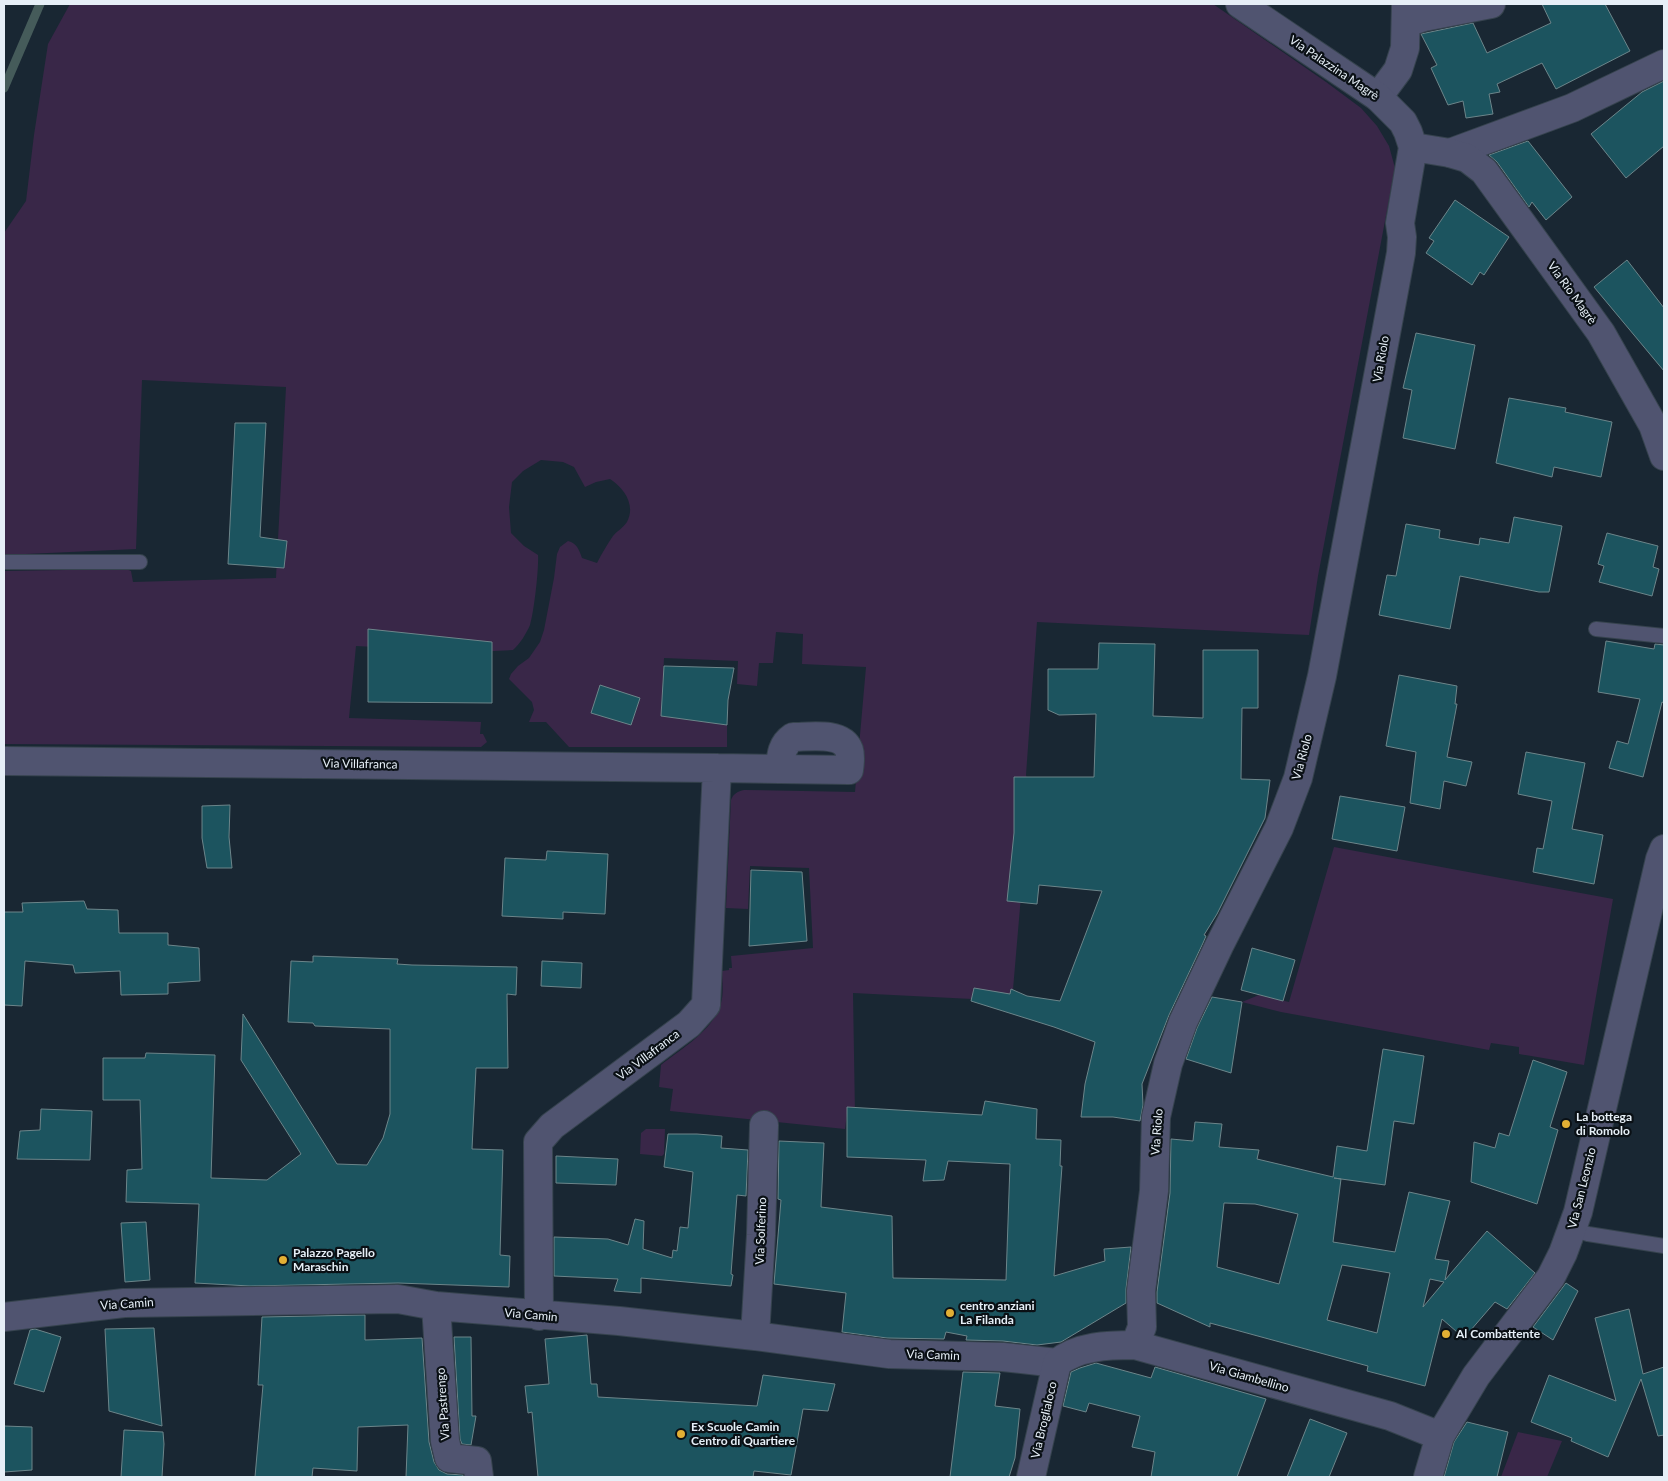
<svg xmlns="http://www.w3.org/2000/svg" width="1668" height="1481" viewBox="0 0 1668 1481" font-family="Lato,sans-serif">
<rect width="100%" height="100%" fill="#192733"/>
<path fill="#392748" d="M 70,4 L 1213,4 L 1326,82 L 1361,108 L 1377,126 L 1389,146 L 1395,168 L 1318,576 L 1309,635 L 1037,622 L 1026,775 L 1030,791 L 1012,1001 L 853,993 L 855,1115 L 847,1114 L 845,1129 L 670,1111 L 673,1089 L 659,1087 L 661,1065 C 682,1048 713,1031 721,1003 C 724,993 722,980 722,971 L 729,970 L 729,968 L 732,968 L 731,956 L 813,948 L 809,868 L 750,866 L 748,909 L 726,908 L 731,800 C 733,794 738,791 744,790 L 855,792 L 866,667 L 802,664 L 803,634 L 776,632 L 773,663 L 759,663 L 757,686 L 737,684 L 738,661 L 664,658 L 661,716 L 727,725 L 727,747 L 569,747 L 546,722 L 529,722 L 534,710 L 532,702 L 509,679 L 511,674 L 518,666 L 529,658 L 540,642 L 544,630 L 554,578 L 557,554 L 560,547 L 568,541 C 577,543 579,550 582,558 L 597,563 C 602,553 607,545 613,536 C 617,531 623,528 627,522 C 636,505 624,488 610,479 L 596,482 L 585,487 L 574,467 L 563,462 L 541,460 L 523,471 L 512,482 L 509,507 L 511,533 L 524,546 L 538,555 C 539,568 534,613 530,625 C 526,634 520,644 513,650 L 473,652 L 356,646 L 349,718 L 481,722 L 480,734 L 483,734 L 487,742 L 481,747 L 4,744 L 4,571 L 126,569 L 131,571 L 133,582 L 276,578 L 286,387 L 142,380 L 136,549 L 4,555 L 4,233 L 26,201 L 34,135 L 48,44 Z
M 1334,847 L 1613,899 L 1584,1065 L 1519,1054 L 1519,1047 L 1491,1043 L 1489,1050 L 1281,1012 L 1242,1002 L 1259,995 L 1289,1002 Z
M 646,1129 L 665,1129 L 664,1154 L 662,1156 L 640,1154 L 641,1133 Z
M 1518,1432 L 1562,1441 L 1547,1477 L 1501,1477 Z"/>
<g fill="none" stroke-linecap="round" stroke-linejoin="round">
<path stroke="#455b5a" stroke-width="9" d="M 4,88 L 40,4"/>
</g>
<path fill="#1c545f" stroke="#6c858a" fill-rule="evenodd" d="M 1542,4 L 1605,4 L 1630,51 L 1556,89 L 1542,63 L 1497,84 L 1500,92 L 1489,94 L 1493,114 L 1466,118 L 1463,101 L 1448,105 L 1431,68 L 1437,65 L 1421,34 L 1473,23 L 1487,53 L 1551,23 Z
M 1664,81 L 1664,146 L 1626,178 L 1591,134 L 1642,92 Z
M 1528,141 L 1572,197 L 1546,220 L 1532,202 L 1529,207 L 1497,162 L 1489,155 Z
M 1455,200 L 1509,237 L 1484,275 L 1480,272 L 1472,285 L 1426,253 L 1434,241 L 1429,238 Z
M 1627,260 L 1664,308 L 1664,371 L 1594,287 Z
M 1416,333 L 1475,345 L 1455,449 L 1403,438 L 1412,390 L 1403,388 Z
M 1509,398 L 1566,408 L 1565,412 L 1612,422 L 1601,477 L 1554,467 L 1552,477 L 1496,463 Z
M 235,423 L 266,423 L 260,537 L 287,541 L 284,568 L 228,564 Z
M 1514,517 L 1562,526 L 1549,592 L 1539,592 L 1460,576 L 1450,629 L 1379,615 L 1387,575 L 1396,576 L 1406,524 L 1440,530 L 1439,538 L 1479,545 L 1480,538 L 1509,543 Z
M 1607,533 L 1658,546 L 1653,567 L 1659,569 L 1652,596 L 1599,582 L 1604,566 L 1598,564 Z
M 368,629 L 492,642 L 492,703 L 368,702 Z
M 1606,641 L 1654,649 L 1655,644 L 1664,645 L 1664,703 L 1662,702 L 1643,777 L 1609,768 L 1617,741 L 1628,744 L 1640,699 L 1598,692 Z
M 1099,643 L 1155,644 L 1153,716 L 1203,718 L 1203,650 L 1258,650 L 1258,708 L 1242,708 L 1241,779 L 1270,780 L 1265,818 L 1217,914 L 1204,935 L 1206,936 L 1203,943 L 1169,1015 L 1142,1084 L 1143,1105 L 1140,1121 L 1113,1117 L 1081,1117 L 1085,1084 L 1095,1042 L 1054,1027 L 971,1001 L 974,988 L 1010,994 L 1011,989 L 1027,996 L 1060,1001 L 1102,891 L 1039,885 L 1037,904 L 1007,901 L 1014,833 L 1014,777 L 1094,777 L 1096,714 L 1059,715 L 1048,710 L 1048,669 L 1098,669 Z
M 664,666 L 734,668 L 728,700 L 727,725 L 661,716 Z
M 1399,675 L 1457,686 L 1455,704 L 1457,704 L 1447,757 L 1472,762 L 1466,786 L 1444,781 L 1440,809 L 1410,803 L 1416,752 L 1386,746 Z
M 600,685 L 640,698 L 631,725 L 591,713 Z
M 1526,752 L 1585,763 L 1572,829 L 1603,835 L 1594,884 L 1533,872 L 1537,848 L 1543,849 L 1552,801 L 1518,794 Z
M 1340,796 L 1405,807 L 1397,851 L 1332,839 Z
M 230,805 L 229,837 L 232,868 L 207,868 L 202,838 L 202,806 Z
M 547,851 L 608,854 L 605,914 L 563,912 L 563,919 L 502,916 L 505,858 L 546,860 Z
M 751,870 L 802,872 L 807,941 L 749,946 Z
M 84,901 L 87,909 L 118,910 L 119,933 L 168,933 L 168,945 L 199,948 L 200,981 L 168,983 L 168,994 L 121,995 L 120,971 L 75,973 L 73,965 L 25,961 L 22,1006 L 4,1005 L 4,912 L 23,912 L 22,903 Z
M 1252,948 L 1295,960 L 1283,1001 L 1241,990 Z
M 313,956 L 398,959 L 397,964 L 412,965 L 517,967 L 516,995 L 507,994 L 508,1068 L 476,1068 L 472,1149 L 503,1150 L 500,1255 L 510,1256 L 509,1287 L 398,1283 L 250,1286 L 195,1283 L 199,1204 L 126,1202 L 127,1170 L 142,1169 L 140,1100 L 103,1100 L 103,1058 L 145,1058 L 146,1053 L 215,1055 L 211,1178 L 267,1180 L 301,1154 L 241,1060 L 243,1014 L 337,1164 L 367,1165 L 383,1138 L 390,1114 L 390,1029 L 315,1026 L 313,1023 L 288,1022 L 291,961 L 313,962 Z
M 542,961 L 582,963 L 581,988 L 541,986 Z
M 1212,997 L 1242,1002 L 1231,1073 L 1186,1059 L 1197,1028 Z
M 1383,1049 L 1424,1056 L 1414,1124 L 1394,1121 L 1385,1185 L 1334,1178 L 1341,1179 L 1333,1242 L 1395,1252 L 1409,1192 L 1450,1201 L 1435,1259 L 1449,1261 L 1445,1280 L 1487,1231 L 1535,1273 L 1507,1309 L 1495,1302 L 1464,1338 L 1442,1319 L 1425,1386 L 1367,1371 L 1368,1366 L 1210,1323 L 1210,1327 L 1157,1303 L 1157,1292 L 1170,1193 L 1171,1139 L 1193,1141 L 1195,1122 L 1222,1124 L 1219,1147 L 1259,1150 L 1257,1159 L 1333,1177 L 1337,1146 L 1367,1151 ZM 1224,1203 L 1255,1204 L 1298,1214 L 1279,1284 L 1217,1267 ZM 1342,1265 L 1390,1273 L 1377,1333 L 1327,1320 ZM 1430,1279 L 1444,1282 L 1423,1307 Z
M 1533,1060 L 1567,1072 L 1550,1127 L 1558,1130 L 1537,1204 L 1471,1182 L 1474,1142 L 1495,1148 L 1499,1133 L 1509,1136 Z
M 985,1101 L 1037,1109 L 1036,1139 L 1061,1140 L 1060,1166 L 1062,1166 L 1054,1276 L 1105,1261 L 1104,1249 L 1131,1247 L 1126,1289 L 1126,1303 L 1061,1342 L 1037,1345 L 1003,1341 L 966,1340 L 967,1336 L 946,1332 L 944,1339 L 887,1338 L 842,1332 L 846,1293 L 774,1284 L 781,1200 L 778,1199 L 779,1141 L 824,1143 L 821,1207 L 892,1216 L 893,1278 L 1006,1280 L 1010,1164 L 948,1161 L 944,1180 L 923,1181 L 926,1160 L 847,1157 L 847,1107 L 982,1115 Z
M 41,1109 L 92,1111 L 90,1160 L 17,1159 L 20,1131 L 40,1130 Z
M 668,1134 L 697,1134 L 722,1136 L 721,1148 L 748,1150 L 746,1196 L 737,1195 L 731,1274 L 733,1275 L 731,1286 L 641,1278 L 641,1293 L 614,1291 L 618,1279 L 554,1276 L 554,1237 L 608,1239 L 628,1245 L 635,1219 L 644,1221 L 643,1249 L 672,1258 L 673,1250 L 677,1251 L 680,1227 L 688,1228 L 693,1172 L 664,1167 Z
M 556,1156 L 618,1159 L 616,1185 L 556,1183 Z
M 146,1222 L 150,1280 L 125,1282 L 121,1223 Z
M 1566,1283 L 1578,1291 L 1553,1340 L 1533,1327 Z
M 1629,1309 L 1643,1374 L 1664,1367 L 1664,1435 L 1658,1436 L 1641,1379 L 1608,1457 L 1571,1441 L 1572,1438 L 1531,1422 L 1549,1375 L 1616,1401 L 1595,1318 Z
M 365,1315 L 365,1340 L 422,1338 L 429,1442 L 434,1462 L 439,1470 L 447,1474 L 463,1475 L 463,1477 L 406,1477 L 408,1425 L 358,1427 L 357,1471 L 313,1468 L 312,1477 L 255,1477 L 263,1385 L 258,1385 L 262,1317 Z
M 154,1328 L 162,1426 L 109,1411 L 105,1329 Z
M 35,1329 L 61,1337 L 44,1392 L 14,1384 L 30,1330 Z
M 587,1335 L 591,1384 L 597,1384 L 598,1397 L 757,1406 L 763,1375 L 835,1384 L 828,1411 L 803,1409 L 791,1475 L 754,1471 L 753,1477 L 538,1477 L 532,1412 L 528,1413 L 525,1386 L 549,1384 L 545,1339 Z
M 454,1337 L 471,1337 L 472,1416 L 476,1416 L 471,1445 L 462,1444 L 460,1439 Z
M 1096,1363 L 1151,1378 L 1155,1367 L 1266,1399 L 1237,1477 L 1151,1477 L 1155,1452 L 1132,1447 L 1140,1416 L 1089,1403 L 1086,1412 L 1063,1406 L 1071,1372 L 1080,1368 Z
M 963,1372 L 1000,1373 L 995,1406 L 1020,1409 L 1015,1458 L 1009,1477 L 950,1477 Z
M 1310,1419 L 1347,1433 L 1329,1477 L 1287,1477 Z
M 1467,1422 L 1508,1432 L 1497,1477 L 1444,1477 L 1454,1442 Z
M 4,1426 L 32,1427 L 32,1470 L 4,1472 Z
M 124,1430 L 163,1432 L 164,1444 L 162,1477 L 121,1477 Z"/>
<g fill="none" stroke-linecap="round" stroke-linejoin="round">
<g stroke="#36434e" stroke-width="16">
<path id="service" d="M 4,562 L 140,562
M 1596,629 L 1664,636
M 1572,1229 L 1588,1234 L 1664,1246"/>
</g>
<g stroke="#36434e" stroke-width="30">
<path id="minor" d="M 1406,23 L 1424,17 L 1491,4
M 1378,97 L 1398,70 L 1405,48 L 1406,4
M 1450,153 L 1572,108 L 1664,64
M 4,761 L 717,768 L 849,770 C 850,763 851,756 849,750 C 842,731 808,737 793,737 C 781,745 781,756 780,769
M 436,1306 L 445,1441 L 449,1458 L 477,1461 L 479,1477
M 539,1316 L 538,1142 L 552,1126 L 689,1024 L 706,1005 L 717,768
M 4,1317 L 124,1303 L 398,1299 L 436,1306 L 619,1321 L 755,1336 L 889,1354 L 1003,1357 L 1057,1363
M 755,1336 L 761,1235 L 764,1125"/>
</g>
<g stroke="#36434e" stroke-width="30">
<path id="tertiary" d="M 1413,147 L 1450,153 L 1467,158 L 1484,171 L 1601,333 L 1653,425 L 1664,456
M 1135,1345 L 1142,1327 L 1141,1291 L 1154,1191 L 1156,1117 L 1168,1064 L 1183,1022 L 1219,946 L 1279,828 L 1298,778 L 1322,676 L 1401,253 L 1402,237 L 1400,223 L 1413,147 L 1408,132 L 1403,122 L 1378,97 L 1240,4
M 1031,1477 L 1057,1363 C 1078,1346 1108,1345 1135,1345 L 1390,1416 L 1440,1436
M 1428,1477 L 1440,1436 L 1476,1376 L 1551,1277 L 1563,1253 L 1578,1212 L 1660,859 L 1664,849"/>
</g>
<use href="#service" stroke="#505470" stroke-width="14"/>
<use href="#minor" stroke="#505470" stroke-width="28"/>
<use href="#tertiary" stroke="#505470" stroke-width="28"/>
</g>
<g fill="#e2af34" stroke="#0a1015" stroke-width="2">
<circle cx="1566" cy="1124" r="5"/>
<circle cx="283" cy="1260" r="5"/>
<circle cx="950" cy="1313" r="5"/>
<circle cx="1446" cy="1334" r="5"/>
<circle cx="681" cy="1434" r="5"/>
</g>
<g text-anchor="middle" stroke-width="4.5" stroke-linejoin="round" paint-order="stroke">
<g font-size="12" fill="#e6eff7" stroke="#0a1015">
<text transform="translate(1334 68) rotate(34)" y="4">Via Palazzina Magrè</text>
<text transform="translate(1572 293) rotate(54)" y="4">Via Rio Magrè</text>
<text transform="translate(1381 359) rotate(-80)" y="4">Via Riolo</text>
<text transform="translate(1302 757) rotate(-75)" y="4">Via Riolo</text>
<text transform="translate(360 764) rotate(1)" y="4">Via Villafranca</text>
<text transform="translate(648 1055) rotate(-37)" y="4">Via Villafranca</text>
<text transform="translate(1157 1132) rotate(-86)" y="4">Via Riolo</text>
<text transform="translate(1582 1188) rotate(-76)" y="4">Via San Leonzio</text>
<text transform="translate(761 1231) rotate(-88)" y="4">Via Solferino</text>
<text transform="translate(127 1304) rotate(-4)" y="4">Via Camin</text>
<text transform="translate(531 1315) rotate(5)" y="4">Via Camin</text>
<text transform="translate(933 1355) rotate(2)" y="4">Via Camin</text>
<text transform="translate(1249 1377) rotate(16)" y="4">Via Giambellino</text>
<text transform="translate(443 1404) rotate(-94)" y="4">Via Pastrengo</text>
<text transform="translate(1044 1420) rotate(-77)" y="4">Via Broglialoco</text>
</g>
<g font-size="12" font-weight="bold" fill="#e6eff7" stroke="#0a1015" text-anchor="start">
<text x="1576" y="1121">La bottega<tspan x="1576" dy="14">di Romolo</tspan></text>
<text x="293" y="1257">Palazzo Pagello<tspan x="293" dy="14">Maraschin</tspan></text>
<text x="960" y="1310">centro anziani<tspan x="960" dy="14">La Filanda</tspan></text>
<text x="1456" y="1338">Al Combattente</text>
<text x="691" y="1431">Ex Scuole Camin<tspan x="691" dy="14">Centro di Quartiere</tspan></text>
</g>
</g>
<rect width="1668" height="1481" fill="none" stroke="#e6eff7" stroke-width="10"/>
</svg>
